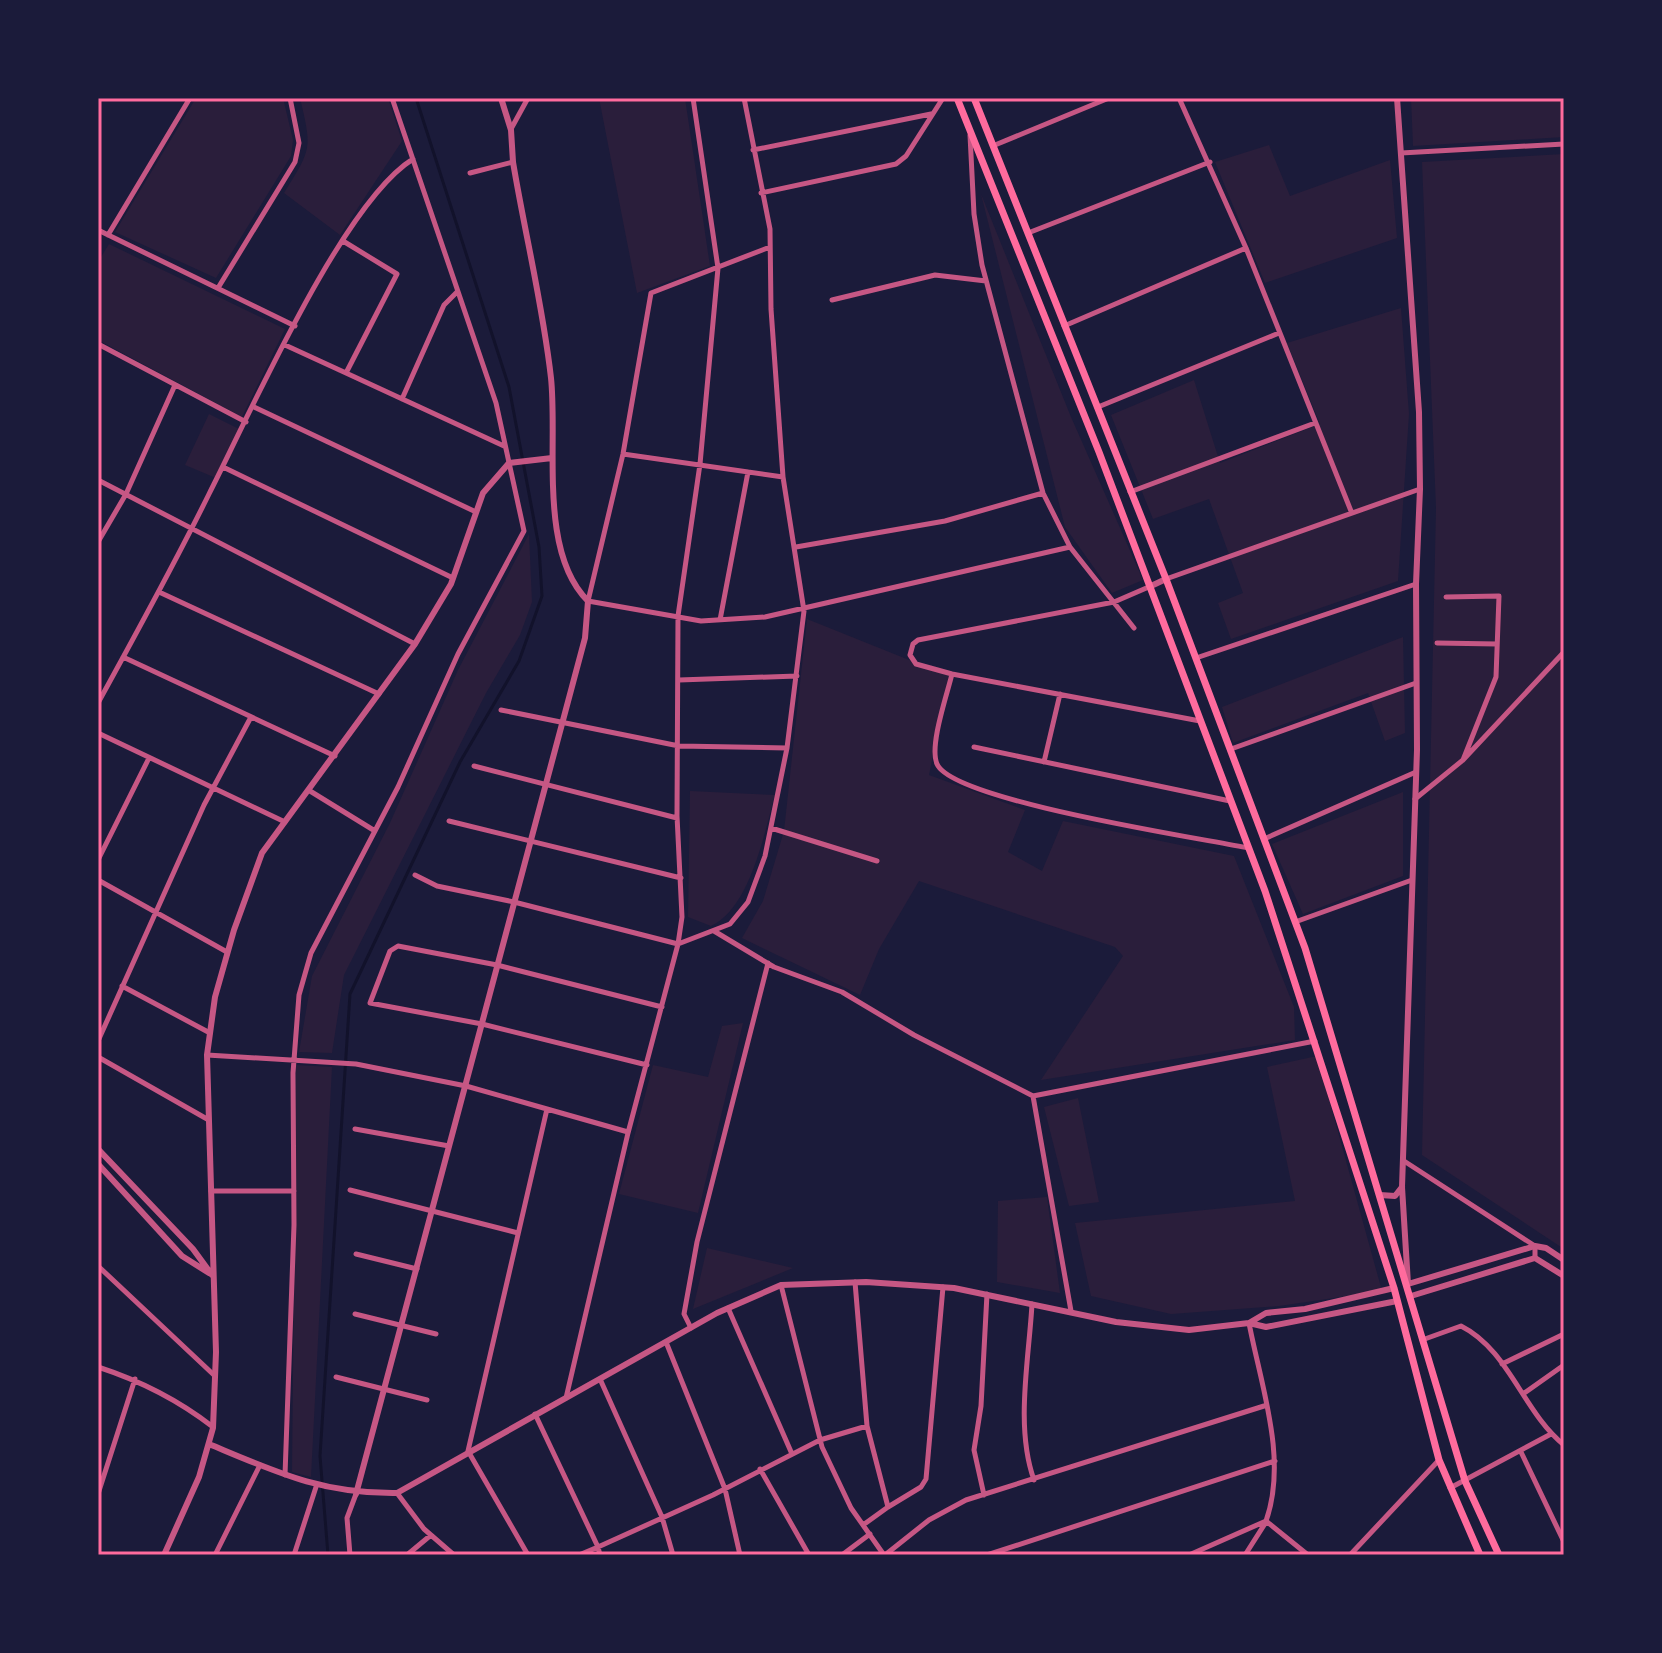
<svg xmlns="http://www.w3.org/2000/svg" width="1662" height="1653" viewBox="0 0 1662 1653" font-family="Cabin,sans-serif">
<rect width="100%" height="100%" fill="#1b1b3a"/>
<path fill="#2a1e3b" d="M 196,98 L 283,98 L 293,140 L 291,156 L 216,278 L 115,232 Z
M 300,98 L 388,98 L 402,141 L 340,235 L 284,193 C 312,148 312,149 300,98 Z
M 599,98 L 685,98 L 710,266 L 637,293 Z
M 1411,98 L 1564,98 L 1564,137 L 1413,146 Z
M 1269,145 L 1290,196 L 1390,160 L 1397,238 L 1265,283 L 1215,162 Z
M 1564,154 L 1564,1249 L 1422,1155 L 1436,508 L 1422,162 Z
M 981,194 L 1071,417 L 1143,580 L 1112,593 L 1065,527 Z
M 109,244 L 285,329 L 242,417 L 98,340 L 98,262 Z
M 1401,308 L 1409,414 L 1398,581 L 1231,639 L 1218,603 L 1243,593 L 1209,499 L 1153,519 L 1111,415 L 1194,380 L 1220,463 L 1320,424 L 1287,343 Z
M 209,414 L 239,429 L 216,478 L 185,465 Z
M 529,534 L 532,602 L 520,635 L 486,693 L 344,975 L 332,1053 L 299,1052 L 312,976 L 390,823 L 458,670 Z
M 807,619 L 949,676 L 929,775 L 1025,810 L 1008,852 L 1042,871 L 1063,821 L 1234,856 L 1294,1007 L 1295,1040 L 1041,1080 L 1123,956 L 1115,947 L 919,881 L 879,949 L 860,995 L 742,938 L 763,901 L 784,831 Z
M 1403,637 L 1405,733 L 1385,741 L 1368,693 L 1233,743 L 1222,707 Z
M 690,791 L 775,795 C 764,834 750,908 711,926 L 688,917 Z
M 1403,792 L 1403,876 L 1303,914 L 1272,844 Z
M 743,1023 L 698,1213 L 619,1194 L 653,1065 L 708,1077 L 722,1026 Z
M 1317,1056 L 1382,1291 L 1279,1306 L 1171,1314 L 1091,1296 L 1075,1223 L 1295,1201 L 1267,1067 Z
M 296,1065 L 332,1067 L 311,1477 L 292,1472 Z
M 1078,1098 L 1099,1202 L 1069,1206 L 1044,1107 Z
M 1047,1197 L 1060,1293 L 997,1282 L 998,1201 Z
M 707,1248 L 793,1268 L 693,1309 Z"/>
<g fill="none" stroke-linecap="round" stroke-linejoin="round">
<path stroke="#12122b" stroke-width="3" d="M 328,1555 L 320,1456 L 350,994 L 460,762 L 519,661 L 542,596 L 539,547 L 509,387 L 416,98"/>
<path stroke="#c65784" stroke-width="5" d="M 1179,98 L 1246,248 L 1351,511
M 511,129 L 528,98
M 970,135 L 974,214 L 982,265 L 1043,493 L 1070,547 L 1134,628
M 995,145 L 1109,98
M 753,150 L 931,114
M 1401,153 L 1564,144
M 470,173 L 513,162
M 761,193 L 896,164 L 906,156 L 943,98
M 98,230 L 295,326
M 1028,233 L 1210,162
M 108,235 L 190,98
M 343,241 L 397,274 L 346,373 L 504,446
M 770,247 L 651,293 L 623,454 L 588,601 L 701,621 L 765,617 L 1070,547
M 218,288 L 295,162 L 299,143 L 290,98
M 832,300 L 935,275 L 986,281
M 1064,326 L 1246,248
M 98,344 L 246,422
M 285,345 L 346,373
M 402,399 L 444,305 L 457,292
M 254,407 L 476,512
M 1098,407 L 1279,333
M 623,454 L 783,477
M 223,467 L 453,578
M 98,480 L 415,644
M 1130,492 L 1315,423
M 98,542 L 126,494 L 175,385
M 796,547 L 945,521 L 1043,493
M 1166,579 L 1420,489
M 1151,586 L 1114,602 L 918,640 L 913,644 L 910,655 L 916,664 L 952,674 L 1200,721
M 159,592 L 379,694
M 1446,597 L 1499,596 L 1496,677 L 1463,760
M 720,620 L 748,472
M 1437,643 L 1497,644
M 123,657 L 335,756
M 1196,658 L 1416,584
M 952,674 C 947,695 929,746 937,764 C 953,801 1200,838 1248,848
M 679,680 L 797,676
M 98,703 C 136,634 174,565 209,494 C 250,414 342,203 413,159
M 501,710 L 679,746 L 787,748
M 98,733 L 285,822
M 974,747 L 1230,801
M 1231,749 L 1416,683
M 1044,762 L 1060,694
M 474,766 L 677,818
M 310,791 L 375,831
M 1415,799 L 1463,760 L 1564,652
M 449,821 L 681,878
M 771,828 L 877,861
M 1264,839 L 1416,772
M 98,860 L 149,758
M 415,875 L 437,886 L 514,902 L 678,944 L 730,924 L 748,902 L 765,856 L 787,748 L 804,611 L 783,477 L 771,309 L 770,229 L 744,98
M 98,880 L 227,952
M 1295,922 L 1412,880
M 714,931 L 774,967 L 842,992 L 914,1035 L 1033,1096 L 1071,1311
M 122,986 L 210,1033
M 98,1041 L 204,805 L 251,717
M 207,1055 L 356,1064 L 466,1086 L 547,1109
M 98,1057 L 207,1119
M 647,1065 L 482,1024 L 370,1003 L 390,951 L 398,946 L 497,965 L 662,1007
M 1033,1096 L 1315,1041
M 355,1129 L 449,1146
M 1404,1161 L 1535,1246 L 1535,1258
M 350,1190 L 518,1233
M 211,1191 L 294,1191
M 356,1254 L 417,1269
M 98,1266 L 215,1376
M 855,1282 L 867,1426
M 781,1285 L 822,1447 L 851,1508 L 884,1555
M 1032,1304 C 1029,1359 1015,1427 1034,1480
M 728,1308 L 792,1454
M 355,1314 L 436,1334
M 1249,1323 C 1261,1386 1288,1459 1266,1521 L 1308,1555
M 691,1328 L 684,1314 L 697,1242 L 768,963
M 1422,1340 L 1461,1326 C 1509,1350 1523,1412 1564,1445
M 666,1342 L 725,1489 L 740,1555
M 1502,1364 L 1564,1334
M 98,1367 C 141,1381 177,1399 213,1427
M 336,1377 L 427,1400
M 600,1379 L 662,1517 L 673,1555
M 1523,1394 L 1564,1365
M 566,1398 L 628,1133 L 678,944 L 682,917 L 677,816 L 678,616 L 700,464 L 718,268 L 693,98
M 535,1414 L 598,1547 L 713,1495 L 820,1440 L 867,1426 L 888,1507 L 863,1525
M 1521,1452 L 1564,1542
M 760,1469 L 809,1555
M 285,1475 L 294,1225 L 293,1073 L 299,995 L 311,953 L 398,787 L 458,654 L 524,531 L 496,403 L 392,98
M 1450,1488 L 1551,1434
M 397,1493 L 424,1529 L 454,1555
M 98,1494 L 135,1379
M 984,1495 L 974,1450 L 981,1406 L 987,1294
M 888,1507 L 921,1487 L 926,1479 L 943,1287
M 215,1555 L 260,1465
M 294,1555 L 316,1487
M 350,1555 L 347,1518 L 356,1494
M 407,1555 L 431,1535
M 528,1555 L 468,1451 L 547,1109 L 628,1132
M 579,1555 L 598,1547 L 600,1555
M 842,1555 L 870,1534
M 885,1555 L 929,1520 L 966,1500 L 1264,1406
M 987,1555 L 1275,1461
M 1189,1555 L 1266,1521
M 1245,1555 L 1266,1522
M 1350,1555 L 1439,1460"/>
<path stroke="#c65784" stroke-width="6" d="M 1397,98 L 1419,412 L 1420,489 L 1416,584 L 1417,750 L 1402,1187 L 1408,1284 L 1535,1246 L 1546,1248 L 1564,1260
M 1151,586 L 1166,579
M 98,1149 L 193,1249 L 212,1275
M 98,1164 L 182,1256 L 209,1273
M 1380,1195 L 1395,1196 L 1402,1187
M 1411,1296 L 1535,1258 L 1564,1276
M 1249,1323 L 1266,1313 L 1305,1309 L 1394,1288
M 209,1444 C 276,1472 322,1494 397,1493 L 717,1313 L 781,1285 L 866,1282 L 954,1288 L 1116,1322 L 1189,1330 L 1249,1323 L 1266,1327 L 1397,1301
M 356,1494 L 585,638 L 588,601 C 538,552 558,443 551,378 C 543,306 525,234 513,162 L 511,130 L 501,98
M 164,1555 L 199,1477 L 213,1428 L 216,1352 L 207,1055 L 215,997 L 234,930 L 262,853 L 415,644 L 451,584 L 483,493 L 509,463 L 552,458"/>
<path stroke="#ff6b9d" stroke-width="7" d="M 957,98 L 1099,452 L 1265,891 L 1394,1288 L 1439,1460 L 1480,1555
M 974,98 L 1166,579 L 1305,948 L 1465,1481 L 1499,1555"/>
</g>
<rect width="1662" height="1653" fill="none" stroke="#1b1b3a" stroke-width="200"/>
<rect x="100" y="100" width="1462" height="1453" fill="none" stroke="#ff6b9d" stroke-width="3"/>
</svg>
